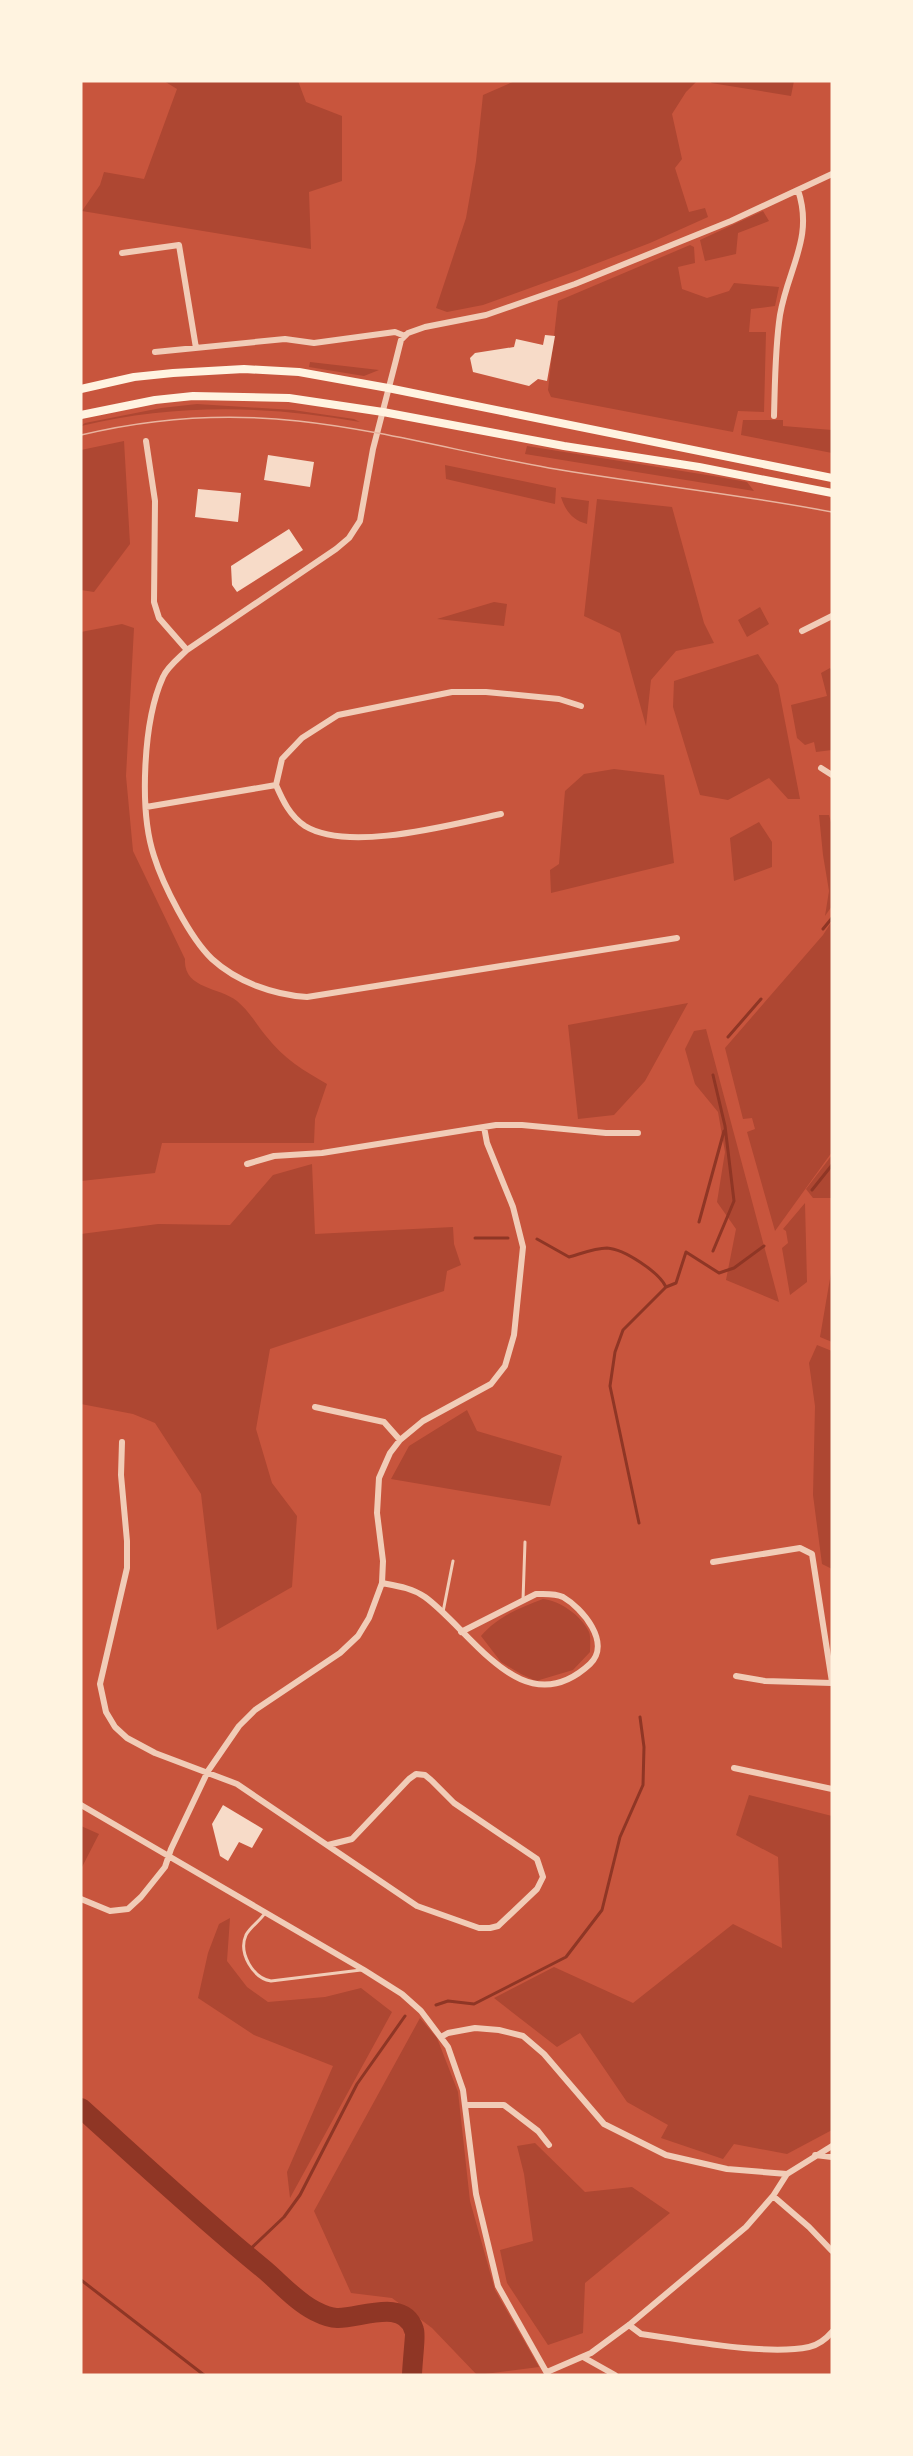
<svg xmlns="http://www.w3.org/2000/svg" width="913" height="2456" viewBox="0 0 913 2456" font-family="Barlow,sans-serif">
<rect width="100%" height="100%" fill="#c8553d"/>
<path fill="#ae4732" d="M 164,81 L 298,81 L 306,102 L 342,116 L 342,181 L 309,192 L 311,249 L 82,211 L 100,185 L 104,172 L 144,179 L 177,89 Z
M 515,81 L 697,81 L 686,92 L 672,114 L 682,159 L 675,168 L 689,212 L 705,208 L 708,217 L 650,243 L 577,271 L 483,305 L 447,312 L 436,308 L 466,218 L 476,161 L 483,95 Z
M 712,81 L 794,81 L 791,96 L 711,83 Z
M 763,211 L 769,221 L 738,233 L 736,254 L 705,261 L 700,240 Z
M 690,245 L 694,247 L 695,263 L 678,267 L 682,289 L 707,298 L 729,291 L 734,283 L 779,287 L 775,306 L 751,309 L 749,332 L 766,332 L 764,412 L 738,411 L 733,432 L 551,397 L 548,390 L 558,301 Z
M 310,362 L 379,370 L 364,376 L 309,367 Z
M 197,404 L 293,410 L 354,419 L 360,422 C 267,405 173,404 81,426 L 85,423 L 161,408 Z
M 743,420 L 783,420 L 783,426 L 832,430 L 832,453 L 741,435 Z
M 124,441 L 130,544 L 94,592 L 81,590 L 81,450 Z
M 527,446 L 719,477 L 747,482 L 754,491 L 525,454 Z
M 445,465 L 556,488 L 555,504 L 446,479 Z
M 561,497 L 589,501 L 587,524 C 572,520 565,510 561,497 Z
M 597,499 L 672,507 L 704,623 L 714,643 L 676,651 L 651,680 L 646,726 L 620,633 L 584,616 Z
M 494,602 L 507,604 L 504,626 L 437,619 Z
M 760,607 L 769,624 L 747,637 L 738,620 Z
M 122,624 L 134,628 L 126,776 L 133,851 L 185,959 C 183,989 219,987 237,1001 C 250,1012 256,1024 266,1036 C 283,1058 304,1071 327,1084 L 315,1119 L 314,1143 L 162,1143 L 155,1173 L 81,1181 L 81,632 Z
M 758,654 L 778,685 L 800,799 L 788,799 L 769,778 L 728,800 L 700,795 L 673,707 L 674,681 Z
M 830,668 L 832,671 L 832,750 L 816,752 L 814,742 L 805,745 L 797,738 L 791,705 L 827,696 L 821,673 Z
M 614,769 L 664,775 L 674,863 L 551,893 L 550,870 L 559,864 L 565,791 L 584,774 Z
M 819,815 L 829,815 L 832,826 L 832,906 L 825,916 L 829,891 L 823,855 Z
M 759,822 L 772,842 L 772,867 L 734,881 L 730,838 Z
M 832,921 L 832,1152 L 775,1231 L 747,1132 L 755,1129 L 752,1118 L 743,1119 L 725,1048 L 823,935 Z
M 688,1003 L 645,1081 L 614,1115 L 578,1119 L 568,1025 Z
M 706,1029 L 779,1302 L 726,1280 L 736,1229 L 717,1202 L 725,1152 L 718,1112 L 695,1084 L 685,1049 L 694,1031 Z
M 832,1155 L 832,1198 L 813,1198 L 806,1189 Z
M 312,1164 L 315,1234 L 453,1227 L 454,1244 L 461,1265 L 447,1271 L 444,1291 L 270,1349 L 256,1429 L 272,1483 L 297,1516 L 292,1587 L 217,1630 L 201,1494 L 155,1423 L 133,1414 L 81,1404 L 81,1234 L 158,1224 L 230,1225 L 273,1175 Z
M 805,1203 L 807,1282 L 790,1295 L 782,1248 L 788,1243 L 786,1231 L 783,1229 Z
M 832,1267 L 832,1342 L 820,1337 Z
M 817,1345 L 832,1351 L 832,1569 L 822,1564 L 813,1495 L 815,1406 L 809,1363 Z
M 467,1410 L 477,1431 L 562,1456 L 550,1506 L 391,1479 L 409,1446 Z
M 543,1599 C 560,1601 581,1615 589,1632 C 591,1637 590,1646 590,1652 L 573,1670 L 536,1681 L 521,1674 L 501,1662 L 481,1636 C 497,1617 519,1608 543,1599 Z
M 749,1795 L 832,1816 L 832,2130 L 787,2154 L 734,2144 L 723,2159 L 661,2138 L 668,2125 L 627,2102 L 580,2033 L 557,2047 L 494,1998 L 554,1967 L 633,2003 L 733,1924 L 782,1948 L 778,1857 L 736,1835 Z
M 81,1826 L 99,1834 L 81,1869 Z
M 230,1918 L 227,1961 L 247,1987 L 268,2002 L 325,1997 L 361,1988 L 392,2012 L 290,2198 L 287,2172 L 333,2066 L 254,2035 L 198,1998 L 208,1953 L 219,1924 Z
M 420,2018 L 437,2038 L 458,2092 L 470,2201 L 495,2290 L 539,2367 L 477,2375 L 432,2328 L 392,2298 L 351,2293 L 314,2211 Z
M 535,2143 L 585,2192 L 632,2187 L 670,2213 L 585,2283 L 583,2333 L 548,2345 L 507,2283 L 500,2250 L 533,2241 L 524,2174 L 517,2146 Z"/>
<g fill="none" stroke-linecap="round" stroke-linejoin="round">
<path stroke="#8f3625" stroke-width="3" d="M 823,929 L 832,918
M 728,1037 L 761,999
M 812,1190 L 832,1165
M 699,1222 L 724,1131
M 475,1238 L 508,1238
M 537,1239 L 569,1257 C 580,1254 595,1248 607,1248 C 624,1249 659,1272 666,1287
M 713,1251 L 734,1201 L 725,1126 L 713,1075
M 639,1523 L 610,1386 L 615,1352 L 623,1330 L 666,1287 L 676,1283 L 686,1252 L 719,1273 L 734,1268 L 764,1246
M 436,2005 L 448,2001 L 474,2004 L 566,1957 L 602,1910 L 620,1837 L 643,1785 L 644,1747 L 640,1717
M 244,2255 L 284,2217 L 300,2195 L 357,2084 L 405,2016
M 81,2280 L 204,2375"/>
<path stroke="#8f3625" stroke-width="20" d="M 81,2108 C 142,2163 202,2219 266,2271 C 281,2284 297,2302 315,2311 C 321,2314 330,2318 337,2318 C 359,2319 404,2297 414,2330 C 416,2334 412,2366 412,2375"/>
</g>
<path fill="#f7dbc8" d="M 545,335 L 555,336 L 547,381 L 538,379 L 529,386 L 473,372 L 470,358 L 475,353 L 514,347 L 516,339 L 543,345 Z
M 268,455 L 314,462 L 310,487 L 264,480 Z
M 198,489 L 241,493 L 238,522 L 195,517 Z
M 289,529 L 303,550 L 237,592 L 232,585 L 231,566 Z
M 223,1805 L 263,1829 L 252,1848 L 239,1842 L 228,1861 L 220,1856 L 212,1824 Z"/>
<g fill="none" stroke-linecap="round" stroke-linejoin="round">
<path stroke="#f1ccb7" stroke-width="3" d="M 523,1600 L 525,1542
M 443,1612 L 453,1561
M 265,1913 C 260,1921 250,1927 246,1935 C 238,1953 253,1978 271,1981 L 361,1970"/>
<path stroke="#f1ccb7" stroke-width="6" d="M 122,253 L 179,245 L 196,348
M 155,352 L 285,339 L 314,343 L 395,332 L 405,336
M 774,416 C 775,382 775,348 780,315 C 788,268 814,238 798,190
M 146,441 L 155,501 L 154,602 L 159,618 L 187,650 C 179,658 167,667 163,677 C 143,721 139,811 154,856 C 163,885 190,938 212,959 C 237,982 274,995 307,997 L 677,938
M 802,631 L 832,616
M 187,650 L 336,549 L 349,538 L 360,521 L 373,449 L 396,360 L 401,340 L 408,333 L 425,327 L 486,315 L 575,284 L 731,221 L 832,174
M 821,768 L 832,775
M 276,785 C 283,801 290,816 305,826 C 349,853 453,824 501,814
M 146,807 L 276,785 L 282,759 L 302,738 L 338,715 L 452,692 L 486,692 L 559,699 L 581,706
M 247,1164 L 274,1156 L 322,1153 L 496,1125 L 522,1125 L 606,1133 L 638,1133
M 315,1407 L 384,1422 L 400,1440
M 122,1442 L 121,1475 L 127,1541 L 127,1568 L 100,1684 L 106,1712 L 115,1727 L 127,1738 L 155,1753 L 237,1784 L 417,1906 L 479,1928 L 490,1928 L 498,1926 L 537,1889 L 543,1877 L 537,1859 L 454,1803 L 431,1780 L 425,1775 L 416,1774 L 409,1779 L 352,1839 L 328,1845
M 713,1562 L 800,1548 L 812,1554 L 832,1682
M 382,1583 C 398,1586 412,1588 425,1597 C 473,1632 523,1726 590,1664 C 612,1643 582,1608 563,1597 C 555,1593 544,1594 536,1594 L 461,1632
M 736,1676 L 765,1681 L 832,1683
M 734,1768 L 832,1789
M 81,1805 L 364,1970 L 402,1994 L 421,2011 L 448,2047 L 463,2090 L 476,2194 L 498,2286 L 548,2375
M 81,1899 L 110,1911 L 128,1909 L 141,1897 L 165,1867 L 171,1849 L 208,1771 L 239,1726 L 255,1710 L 340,1653 L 358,1636 L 369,1618 L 382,1583 L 383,1561 L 377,1513 L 379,1478 L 390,1453 L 400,1440 L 423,1421 L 491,1384 L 505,1366 L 514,1335 L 523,1247 L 513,1207 L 487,1143 L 484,1127
M 441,2037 L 448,2033 L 475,2028 L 499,2030 L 523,2036 L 544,2054 L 604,2124 L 666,2155 L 727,2169 L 787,2174
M 466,2105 L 504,2105 L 538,2131 L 549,2145
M 815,2155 L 832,2157
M 773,2196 L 809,2227 L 832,2251
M 629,2325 L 641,2334 C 686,2340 766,2356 809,2347 C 818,2345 826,2339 832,2332
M 583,2357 L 615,2375
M 547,2372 L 591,2353 L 629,2325 L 746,2227 L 773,2196 L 787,2174 L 832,2146"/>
<path stroke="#fff3e0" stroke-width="8" d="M 81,389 L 134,377 L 173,373 L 244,369 L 299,372 L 388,388 L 832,478
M 81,415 L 155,400 L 193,396 L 289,398 L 383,412 L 564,446 L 699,467 L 832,493"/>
<path stroke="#e9b49f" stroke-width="1.5" d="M 81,435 C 152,418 226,413 298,421 C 382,430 465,453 549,468 C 643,484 738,494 832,512"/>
</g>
<rect width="913" height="2456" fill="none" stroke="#fff3e0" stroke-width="165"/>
</svg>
